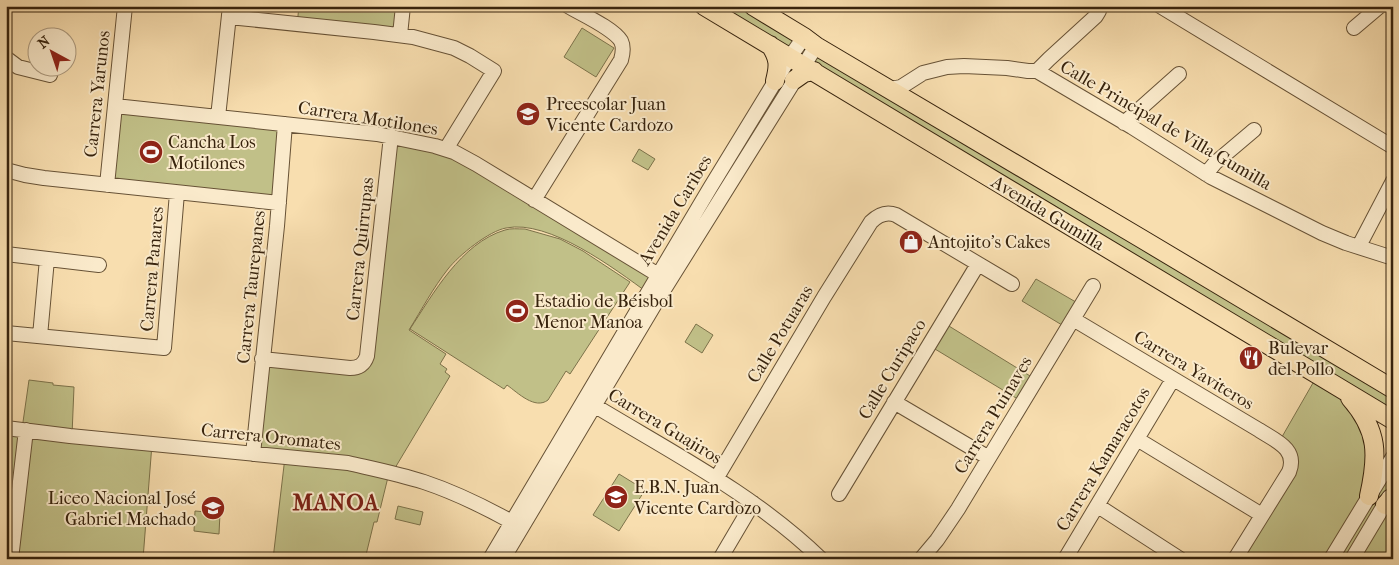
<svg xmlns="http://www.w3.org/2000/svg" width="1399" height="565" viewBox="0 0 1399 565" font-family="'IM FELL French Canon',serif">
<rect width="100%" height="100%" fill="#f8deaf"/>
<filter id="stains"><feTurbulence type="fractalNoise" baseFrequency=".004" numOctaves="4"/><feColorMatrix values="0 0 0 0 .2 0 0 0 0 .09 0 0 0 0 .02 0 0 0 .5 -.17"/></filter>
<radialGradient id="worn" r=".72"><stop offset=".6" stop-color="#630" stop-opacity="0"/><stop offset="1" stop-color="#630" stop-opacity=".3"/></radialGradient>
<path fill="#c1c088" stroke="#7c724a" d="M 299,6 L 403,6 L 400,35 L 297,25 Z
M 705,6 L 747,6 L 800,38 L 789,56 Z
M 582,28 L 614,48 L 596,77 L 564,57 Z
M 816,47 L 1393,390 L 1393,419 L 805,65 Z
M 790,57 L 804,65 L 715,206 L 648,293 C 615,269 549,219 506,228 C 489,231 459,255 448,269 C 433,288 422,309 409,330 L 446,354 L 440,364 L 447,369 L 445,372 L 450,376 L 392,473 L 389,473 L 377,522 L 374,522 L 365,559 L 273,559 L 285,457 L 253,454 L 262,359 L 359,367 L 391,136 L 425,143 L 659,275 Z
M 115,106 L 285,124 L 279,203 L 107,185 Z
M 639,149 L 655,159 L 648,170 L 632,161 Z
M 525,229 L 560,239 L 583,251 L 630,282 L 570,374 L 566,371 L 548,400 C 535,410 518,393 507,385 L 504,389 L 410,329 C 433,294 461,243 505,230 C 511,228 518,229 525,229 Z
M 1036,279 L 1081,305 L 1067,328 L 1022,301 Z
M 944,323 L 1035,379 L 1021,401 L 930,346 Z
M 696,324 L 713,335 L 702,353 L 685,342 Z
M 1317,376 L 1358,409 L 1372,480 L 1330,559 L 1237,559 L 1289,472 L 1279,442 Z
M 29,380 L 53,383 L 53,385 L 74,387 L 72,435 L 22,429 Z
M 6,428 L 152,444 L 143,559 L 6,559 Z
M 1393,457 L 1393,559 L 1331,559 Z
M 619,474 L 645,490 L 619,531 L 593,515 Z
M 398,506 L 423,512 L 420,525 L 395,519 Z
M 195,511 L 220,513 L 219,534 L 194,531 Z"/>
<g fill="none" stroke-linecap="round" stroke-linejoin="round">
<g stroke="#675236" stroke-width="16">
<path id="minor" d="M 1160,6 L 1393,147
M 229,17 L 374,32 L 413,37 L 454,48 L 470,56 L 494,71 L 446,149
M 1354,28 L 1380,6
M 400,35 L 403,6
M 6,58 L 18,67 L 50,75
M 1037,71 L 1049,59 L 1096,16 L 1099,11 L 1098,6
M 890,89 L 901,87 L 923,73 L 947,67 L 964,66 L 1007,68 L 1028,71 L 1037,71 L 1132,127 L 1211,177 L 1322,233 L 1346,243 L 1393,258
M 115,106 L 377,134 L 435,146 L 454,152 L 476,164 L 665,279
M 218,117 L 230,6
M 1124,123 L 1179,74
M 6,170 L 25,175 L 44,178 L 279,203
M 1206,174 L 1215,163 L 1254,130
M 107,185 L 125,6
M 534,200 L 621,60 C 623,53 624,47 621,41 C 613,28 581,14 568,6
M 1359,246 L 1393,181
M 6,254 L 99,265
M 1073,319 L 1259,430 C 1276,441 1298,449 1289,472 L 1235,559
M 6,333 L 164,348 L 177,193
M 40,336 L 47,259
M 262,359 L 350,368 C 359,368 364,365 367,356 L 391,136
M 587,401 C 667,450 753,493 821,559
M 894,402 L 989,458
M 6,428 L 70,436 L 348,463 C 374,469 399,474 424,482 C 457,493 489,509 519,526
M 1137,439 L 1262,515
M 253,454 L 277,226 L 285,124
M 716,479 L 824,297 L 871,222 C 878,215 886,211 896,215 L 1012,284
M 839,494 L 978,264
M 1098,506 L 1180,559
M 11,559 L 26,430
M 490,559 L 710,188 L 790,57 L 804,37
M 503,559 L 655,304 L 816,46
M 720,559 L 753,503
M 921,559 L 937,540 L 958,509 L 1093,286
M 1065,559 L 1173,379
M 1331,559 L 1393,457
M 1352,559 L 1389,497"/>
</g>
<g stroke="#37230d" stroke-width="20">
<path id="major" d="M 704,6 L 1393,420
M 753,6 L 804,37 L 816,46 L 1142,239 L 1393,389
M 770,45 C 779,59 779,65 775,81
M 794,80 L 804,73 L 814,71
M 1350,398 C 1379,431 1378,456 1369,496
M 1385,505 L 1393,497"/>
</g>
<use href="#minor" stroke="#faeacb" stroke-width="14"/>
<use href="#major" stroke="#f8deaf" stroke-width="18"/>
</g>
<defs>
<g id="school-disc" transform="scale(1.25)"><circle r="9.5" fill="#8f2418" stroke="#faeacb"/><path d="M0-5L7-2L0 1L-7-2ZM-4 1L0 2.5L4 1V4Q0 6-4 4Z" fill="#fff"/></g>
<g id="stadium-disc" transform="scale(1.25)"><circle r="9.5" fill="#8f2418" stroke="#faeacb"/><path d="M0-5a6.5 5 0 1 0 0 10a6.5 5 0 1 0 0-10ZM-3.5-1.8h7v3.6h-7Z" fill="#fff"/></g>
<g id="shop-disc" transform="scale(1.25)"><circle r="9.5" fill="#8f2418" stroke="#faeacb"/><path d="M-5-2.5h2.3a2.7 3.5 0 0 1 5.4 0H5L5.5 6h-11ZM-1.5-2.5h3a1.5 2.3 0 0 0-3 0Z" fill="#fff"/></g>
<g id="restaurant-disc" transform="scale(1.25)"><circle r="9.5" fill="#8f2418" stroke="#faeacb"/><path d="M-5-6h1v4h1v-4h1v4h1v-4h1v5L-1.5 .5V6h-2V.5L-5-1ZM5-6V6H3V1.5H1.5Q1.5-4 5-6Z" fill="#fff"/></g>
</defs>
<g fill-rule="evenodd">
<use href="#school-disc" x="528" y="114"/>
<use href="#stadium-disc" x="151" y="152"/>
<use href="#shop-disc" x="911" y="242"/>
<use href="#stadium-disc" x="517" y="311"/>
<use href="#restaurant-disc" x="1251" y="358"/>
<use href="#school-disc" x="616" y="497"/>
<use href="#school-disc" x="213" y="508"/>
</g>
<g text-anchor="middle" stroke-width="4" stroke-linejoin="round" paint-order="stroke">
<g font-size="18" fill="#37230d" stroke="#faeacb">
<text transform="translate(97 94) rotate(-84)" y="6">Carrera Yarunos</text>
<text transform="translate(368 118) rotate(9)" y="6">Carrera Motilones</text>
<text transform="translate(1166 125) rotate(30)" y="6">Calle Principal de Villa Gumilla</text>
<text transform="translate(675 210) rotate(-59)" y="6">Avenida Caribes</text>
<text transform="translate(1048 213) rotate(31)" y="6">Avenida Gumilla</text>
<text transform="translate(360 249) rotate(-84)" y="6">Carrera Quirrupas</text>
<text transform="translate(152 269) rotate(-85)" y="6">Carrera Panares</text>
<text transform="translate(251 287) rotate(-84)" y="6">Carrera Taurepanes</text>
<text transform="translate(780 334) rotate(-59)" y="6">Calle Potuaras</text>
<text transform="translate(892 369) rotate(-59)" y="6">Calle Curipaco</text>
<text transform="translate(1194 370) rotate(31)" y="6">Carrera Yaviteros</text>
<text transform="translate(993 415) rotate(-59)" y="6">Carrera Puinaves</text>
<text transform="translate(665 426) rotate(31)" y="6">Carrera Guajiros</text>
<text transform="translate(271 437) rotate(6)" y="6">Carrera Oromates</text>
<text transform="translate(1103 459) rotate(-59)" y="6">Carrera Kamaracotos</text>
</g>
<g font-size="18" fill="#37230d" stroke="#faeacb" text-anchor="start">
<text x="546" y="110">Preescolar Juan<tspan x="546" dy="21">Vicente Cardozo</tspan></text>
<text x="168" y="148">Cancha Los<tspan x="168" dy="21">Motilones</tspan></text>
<text x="928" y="248">Antojito's Cakes</text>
<text x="534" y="307">Estadio de Béisbol<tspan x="534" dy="21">Menor Manoa</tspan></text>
<text x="1268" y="354">Bulevar<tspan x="1268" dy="21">del Pollo</tspan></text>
<text x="634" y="493">E.B.N. Juan<tspan x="634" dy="21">Vicente Cardozo</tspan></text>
<text x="196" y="504" text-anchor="end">Liceo Nacional José<tspan x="196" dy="21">Gabriel Machado</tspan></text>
</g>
<g font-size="22" font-weight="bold" letter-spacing="1" fill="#7a1f14" stroke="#faeacb">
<text x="336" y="510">MANOA</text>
</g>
</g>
<rect width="1399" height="565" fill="none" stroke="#f8deaf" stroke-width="25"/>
<rect x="8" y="8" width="1384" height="550" fill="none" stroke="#37230d" stroke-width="2.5"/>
<rect x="12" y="12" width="1374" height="540" fill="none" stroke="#37230d"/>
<g transform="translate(52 52) rotate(320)"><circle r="24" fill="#faeacb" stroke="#ac9a7f"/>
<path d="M0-4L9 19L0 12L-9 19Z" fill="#8f2418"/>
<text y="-8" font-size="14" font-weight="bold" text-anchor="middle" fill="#37230d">N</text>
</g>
<rect width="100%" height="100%" filter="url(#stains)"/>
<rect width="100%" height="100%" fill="url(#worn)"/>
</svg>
